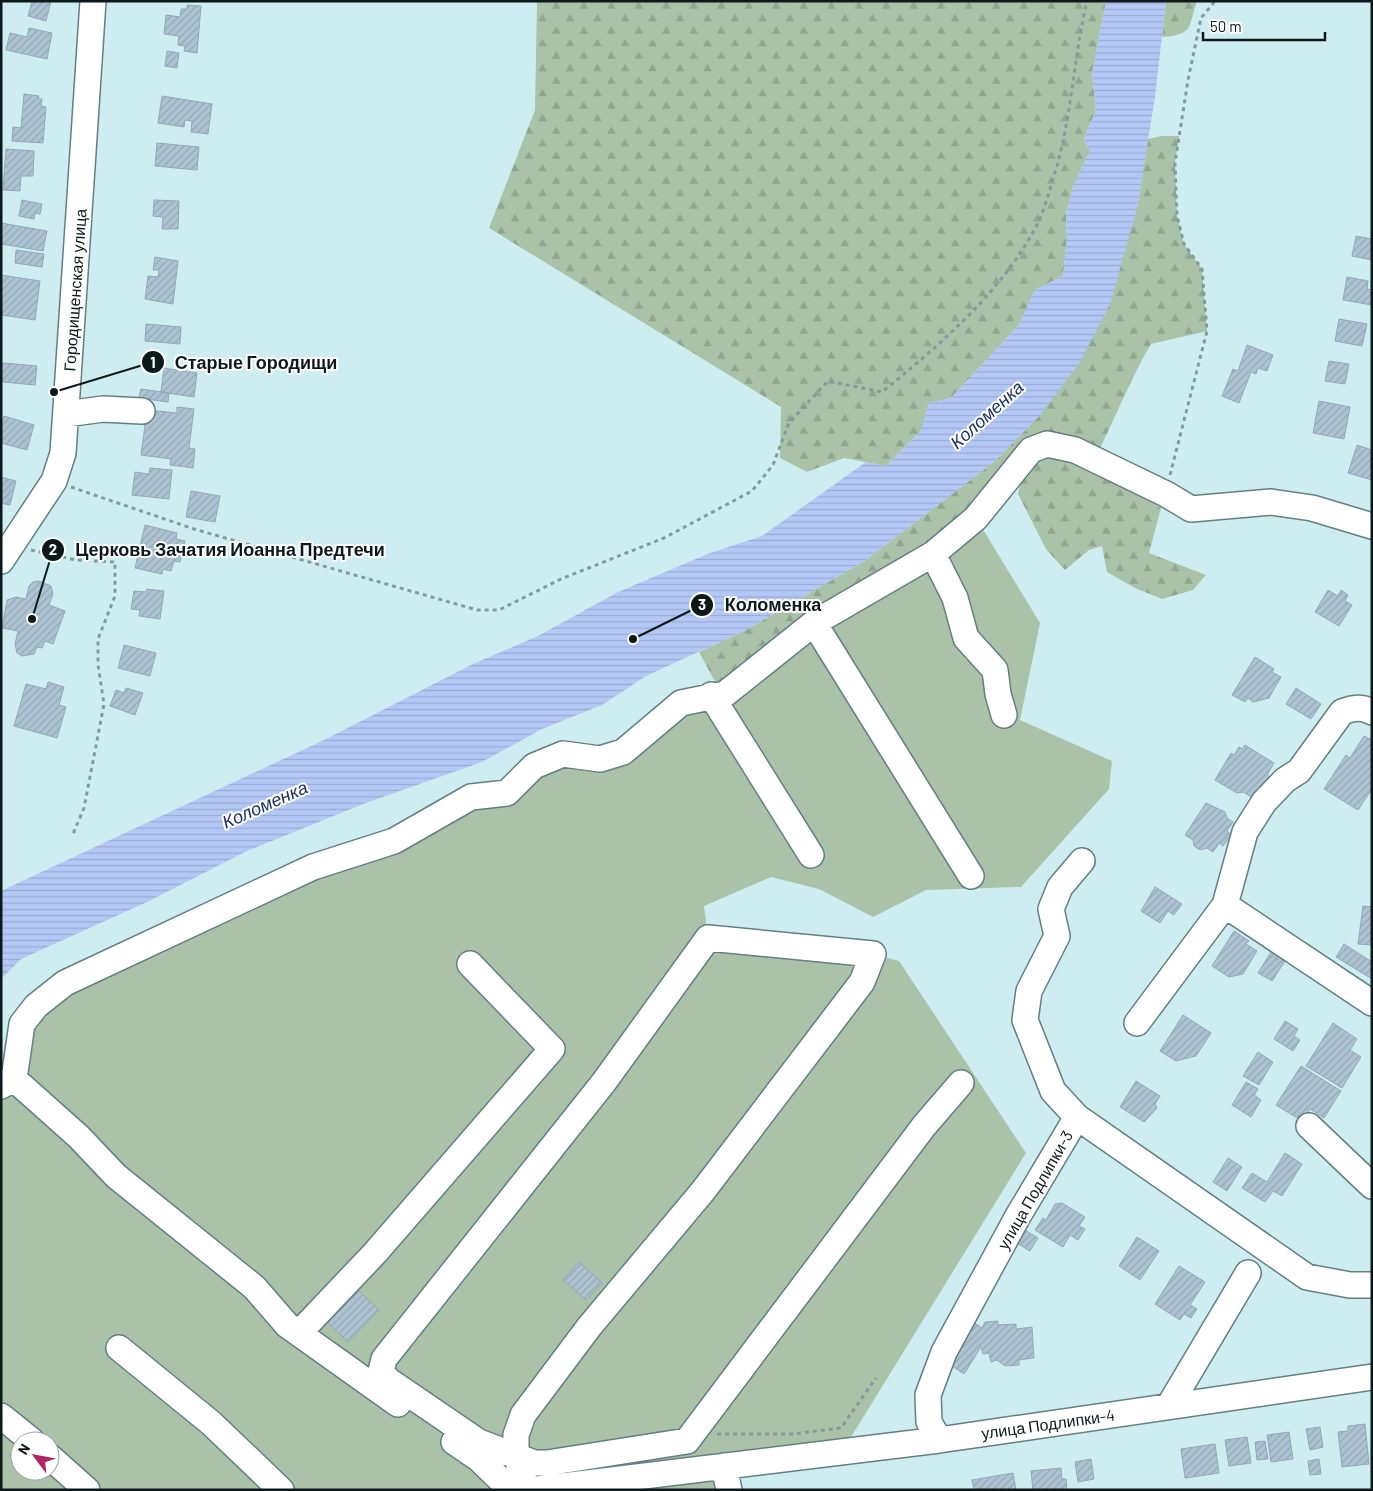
<svg xmlns="http://www.w3.org/2000/svg" width="1373" height="1491" viewBox="0 0 1373 1491" font-family="Barlow,sans-serif">
<defs>
<pattern id="forest-firs" width="22" height="20" patternUnits="userSpaceOnUse" patternTransform="scale(1.25)"><rect width="22" height="20" fill="#aac2a8"/><path d="M5 1l3.5 6h-7zM16 11l3.5 6h-7z" fill="#91a690"/></pattern>
<pattern id="water-rules" width="6" height="5" patternUnits="userSpaceOnUse" patternTransform="scale(1.25)"><rect width="6" height="5" fill="#b4c8f6"/><path d="M0 2.5h6" fill="none" stroke="#9aabd2"/></pattern>
<pattern id="building-hatch" width="6" height="6" patternUnits="userSpaceOnUse" patternTransform="scale(1.25)"><rect width="6" height="6" fill="#adc3d2"/><path d="M-1 1l2-2M0 6l6-6M5 7l2-2" fill="none" stroke="#94a7b4"/></pattern>
</defs>
<rect width="100%" height="100%" fill="#ceedf0"/>
<path fill="url(#forest-firs)" d="M 537,1 L 1106,1 L 1092,74 L 1096,110 L 1084,139 L 1090,151 L 1073,187 L 1066,214 L 1067,238 L 1063,276 L 1035,290 L 1019,325 L 951,398 L 929,403 L 921,431 L 886,466 L 844,458 L 807,472 L 780,458 L 781,407 L 489,228 L 535,110 Z
M 1166,1 L 1197,1 C 1188,28 1193,35 1162,37 Z
M 1161,136 L 1179,136 L 1175,163 L 1177,216 L 1184,244 L 1202,269 L 1207,331 L 1151,344 C 1129,381 1114,422 1094,460 L 1161,508 L 1149,553 L 1206,575 L 1193,590 L 1162,599 L 1135,588 L 1107,572 L 1102,546 L 1089,550 L 1065,570 L 1046,549 L 1018,494 L 1022,475 L 976,518 L 725,694 L 713,678 L 699,652 L 744,631 L 866,560 L 995,461 L 1041,414 L 1137,208 L 1148,139 Z"/>
<path fill="#aac2a8" fill-rule="evenodd" d="M 976,518 L 1040,623 L 1020,720 L 1112,761 L 1109,789 L 1021,887 L 926,890 L 873,917 L 819,889 L 771,877 L 704,906 L 708,938 L 873,954 L 899,961 L 1026,1153 L 843,1450 L 724,1466 L 729,1490 L 1,1490 L 1,1086 L 36,1006 L 394,841 L 534,766 L 600,759 L 711,695 ZM 20,1441 L 50,1441 L 50,1471 L 20,1471 Z"/>
<path fill="url(#water-rules)" d="M 1106,1 L 1166,1 L 1155,97 L 1137,208 L 1110,304 L 1080,362 L 1041,414 L 995,461 L 866,560 L 744,631 L 646,676 L 602,705 L 542,729 L 482,762 L 363,804 L 245,852 L 147,902 L 21,959 L 1,979 L 1,891 L 322,741 L 473,664 L 538,636 L 618,592 L 710,553 L 762,536 L 866,462 L 886,466 L 921,431 L 929,403 L 951,398 L 1019,325 L 1035,290 L 1063,276 L 1067,238 L 1066,214 L 1073,187 L 1090,151 L 1084,139 L 1096,110 L 1092,74 Z"/>
<path fill="url(#building-hatch)" stroke="#92a8b7" d="M 32,1 L 51,1 L 46,21 L 28,16 Z
M 187,5 L 201,6 L 197,53 L 184,51 L 185,46 L 178,45 L 179,36 L 164,34 L 166,15 L 180,17 L 181,9 L 187,9 Z
M 29,28 L 52,33 L 47,59 L 6,50 L 10,33 L 27,37 Z
M 167,51 L 179,53 L 177,68 L 165,66 Z
M 24,94 L 39,96 L 38,99 L 42,99 L 41,106 L 46,107 L 43,143 L 12,141 L 13,127 L 21,128 Z
M 162,96 L 212,104 L 208,134 L 191,132 L 192,121 L 185,120 L 184,127 L 158,123 Z
M 157,143 L 199,147 L 197,170 L 155,166 Z
M 6,149 L 34,151 L 33,176 L 21,176 L 20,191 L 3,190 Z
M 22,200 L 42,204 L 40,214 L 35,213 L 34,219 L 19,216 Z
M 154,200 L 179,201 L 178,229 L 162,229 L 163,217 L 153,216 Z
M 1,223 L 47,231 L 43,251 L 1,244 Z
M 1356,236 L 1372,239 L 1372,260 L 1352,256 Z
M 16,250 L 44,254 L 42,267 L 15,263 Z
M 155,257 L 178,261 L 173,304 L 145,299 L 148,276 L 158,277 L 159,270 L 153,270 Z
M 1,275 L 40,281 L 35,320 L 1,315 Z
M 1347,277 L 1368,281 L 1367,289 L 1372,290 L 1372,305 L 1343,300 Z
M 1339,319 L 1367,324 L 1362,346 L 1335,341 Z
M 146,324 L 181,327 L 180,344 L 145,341 Z
M 1247,345 L 1273,355 L 1267,371 L 1258,368 L 1256,374 L 1251,372 L 1239,403 L 1222,396 L 1233,369 L 1238,371 Z
M 1329,361 L 1349,364 L 1345,384 L 1325,381 Z
M 4,363 L 37,366 L 35,385 L 3,382 L 1,364 Z
M 164,368 L 197,373 L 194,397 L 161,392 Z
M 141,389 L 169,393 L 168,402 L 139,398 Z
M 1319,401 L 1350,407 L 1344,439 L 1313,433 Z
M 177,407 L 194,409 L 189,448 L 195,449 L 193,468 L 170,465 L 171,459 L 141,455 L 147,410 L 177,413 Z
M 4,416 L 34,425 L 27,450 L 1,443 L 1,427 Z
M 1357,445 L 1372,450 L 1372,480 L 1348,473 Z
M 150,468 L 172,470 L 169,499 L 132,495 L 135,472 L 149,474 Z
M 1,477 L 16,481 L 10,505 L 1,503 Z
M 191,491 L 220,496 L 215,522 L 186,517 Z
M 145,525 L 177,533 L 176,539 L 185,541 L 180,562 L 174,561 L 171,571 L 163,569 L 162,574 L 135,568 Z
M 39,581 L 51,586 L 53,594 L 49,605 L 65,611 L 53,644 L 45,641 L 42,648 L 37,647 L 34,654 L 22,656 L 17,653 L 15,644 L 18,631 L 2,628 L 7,600 L 16,597 L 26,599 L 29,586 L 33,582 Z
M 147,589 L 164,591 L 160,619 L 139,616 L 140,610 L 131,609 L 134,591 L 146,592 Z
M 1328,590 L 1338,596 L 1341,590 L 1348,595 L 1345,601 L 1352,605 L 1339,626 L 1315,612 Z
M 124,645 L 156,653 L 150,676 L 118,668 Z
M 1255,657 L 1274,669 L 1272,672 L 1281,677 L 1269,698 L 1253,702 L 1248,698 L 1245,702 L 1232,695 Z
M 48,682 L 64,687 L 59,705 L 66,707 L 57,738 L 14,726 L 26,684 L 46,689 Z
M 126,688 L 143,693 L 135,715 L 110,706 L 116,690 L 124,693 Z
M 1296,688 L 1321,704 L 1311,719 L 1286,704 Z
M 1364,736 L 1372,740 L 1372,789 L 1358,810 L 1324,789 L 1346,755 L 1350,758 Z
M 1245,745 L 1274,763 L 1267,775 L 1271,778 L 1263,791 L 1259,788 L 1253,798 L 1243,792 L 1237,793 L 1215,780 L 1231,753 L 1234,755 L 1239,747 L 1242,749 Z
M 1206,803 L 1225,812 L 1227,818 L 1233,822 L 1227,831 L 1231,835 L 1223,846 L 1219,843 L 1213,852 L 1207,848 L 1200,850 L 1194,846 L 1193,840 L 1185,835 Z
M 1155,887 L 1182,904 L 1174,915 L 1168,911 L 1160,923 L 1141,911 Z
M 1363,906 L 1372,907 L 1372,945 L 1358,944 Z
M 1234,931 L 1249,941 L 1246,944 L 1257,951 L 1243,974 L 1229,977 L 1212,966 Z
M 1344,944 L 1372,962 L 1372,979 L 1336,957 Z
M 1271,952 L 1285,961 L 1272,981 L 1258,973 Z
M 1183,1015 L 1211,1033 L 1196,1056 L 1176,1061 L 1160,1051 Z
M 1285,1021 L 1298,1029 L 1294,1036 L 1300,1040 L 1293,1051 L 1274,1039 Z
M 1333,1023 L 1357,1039 L 1350,1050 L 1361,1057 L 1342,1088 L 1306,1066 Z
M 1258,1052 L 1273,1062 L 1259,1085 L 1243,1076 Z
M 1301,1066 L 1341,1091 L 1324,1118 L 1310,1109 L 1302,1121 L 1276,1105 Z
M 1136,1081 L 1160,1096 L 1155,1104 L 1157,1108 L 1144,1122 L 1120,1107 Z
M 1246,1082 L 1258,1089 L 1254,1095 L 1261,1100 L 1251,1117 L 1232,1105 Z
M 1285,1153 L 1302,1164 L 1282,1196 L 1273,1191 L 1265,1202 L 1242,1188 L 1252,1173 L 1267,1182 Z
M 1228,1158 L 1242,1167 L 1227,1191 L 1213,1182 Z
M 1062,1203 L 1085,1217 L 1079,1226 L 1085,1229 L 1078,1240 L 1070,1235 L 1063,1247 L 1035,1230 L 1043,1218 L 1046,1220 L 1055,1204 Z
M 1023,1229 L 1038,1238 L 1030,1251 L 1015,1242 Z
M 1137,1237 L 1159,1251 L 1140,1280 L 1119,1266 Z
M 579,1262 L 602,1283 L 586,1300 L 563,1280 Z
M 1179,1266 L 1205,1282 L 1190,1305 L 1197,1309 L 1191,1318 L 1184,1314 L 1180,1320 L 1155,1304 Z
M 356,1288 L 379,1310 L 348,1342 L 325,1320 Z
M 970,1320 L 982,1328 L 985,1322 L 998,1321 L 998,1325 L 1016,1324 L 1016,1329 L 1032,1327 L 1034,1358 L 1019,1360 L 1019,1365 L 1005,1366 L 997,1360 L 991,1362 L 989,1353 L 983,1354 L 981,1347 L 964,1374 L 944,1361 Z
M 1365,1424 L 1369,1464 L 1342,1467 L 1338,1432 L 1348,1431 L 1348,1426 Z
M 1320,1427 L 1323,1447 L 1310,1450 L 1306,1429 Z
M 1289,1432 L 1293,1459 L 1271,1462 L 1267,1435 Z
M 1247,1437 L 1251,1463 L 1229,1466 L 1225,1440 Z
M 1265,1441 L 1268,1459 L 1257,1460 L 1255,1442 Z
M 1215,1444 L 1219,1473 L 1185,1478 L 1181,1449 Z
M 1091,1459 L 1094,1479 L 1078,1482 L 1075,1462 Z
M 1319,1459 L 1321,1474 L 1310,1475 L 1308,1461 Z
M 1061,1468 L 1062,1479 L 1066,1479 L 1067,1490 L 1033,1490 L 1031,1471 Z
M 1013,1473 L 1016,1490 L 974,1490 L 972,1480 Z"/>
<g fill="none" stroke-linecap="round" stroke-linejoin="round">
<g stroke="#637f82" stroke-width="28">
<path id="minor" d="M 66,414 L 103,409 L 142,411
M 933,554 L 955,598 L 966,638 L 995,670 L 998,694 L 1004,715
M 1,561 L 54,481 L 63,453 L 93,1
M 814,623 L 971,876
M 711,695 L 811,855
M 1082,861 L 1060,887 L 1051,909 L 1057,936 L 1029,991 L 1025,1020 L 1053,1091 L 1077,1117 L 1307,1277 L 1350,1285 L 1372,1285
M 1225,905 L 1372,1003
M 1137,1023 L 1225,905 L 1245,832 L 1264,802 L 1285,780 L 1299,771 L 1342,712 C 1353,708 1362,706 1372,712
M 14,1079 L 79,1137 L 116,1176 L 254,1287 L 287,1325 L 398,1404
M 1,1086 L 14,1079 L 22,1024 L 36,1006 L 65,983 L 313,867 L 394,841 L 471,797 L 507,793 L 534,766 L 563,754 L 600,759 L 623,752 L 681,703 L 725,694 L 814,623 L 933,554 L 976,518 L 1031,450 L 1047,444 L 1075,450 L 1166,494 L 1191,509 L 1271,502 L 1312,508 L 1372,526
M 1309,1126 L 1372,1186
M 299,1333 L 375,1253 L 552,1049 L 470,964
M 119,1348 L 211,1423 L 281,1490
M 1169,1406 L 1248,1273
M 1,1416 L 32,1441
M 939,1440 L 929,1422 L 928,1395 L 944,1352 L 1018,1216 L 1077,1117
M 454,1442 L 479,1459 L 511,1490
M 50,1457 L 87,1490
M 724,1466 L 729,1490
M 527,1490 L 516,1456 L 479,1442 L 388,1380 L 381,1371 L 384,1359 L 604,1082 L 708,938 L 873,954 L 862,982 L 703,1191 L 589,1327 L 523,1415 L 516,1435 L 516,1456 L 534,1463 L 547,1463 L 687,1441 L 924,1126 L 961,1083
M 530,1490 L 939,1440 L 1372,1377"/>
</g>
<path stroke="#849b9d" stroke-width="3" stroke-dasharray="4 4" stroke-linecap="butt" d="M 1170,475 L 1207,331 L 1202,269 L 1184,244 L 1177,216 L 1175,163 L 1188,80 L 1201,18 L 1215,1
M 71,487 L 194,529 L 477,610 L 499,610 L 561,579 L 664,538 L 752,491 L 773,465 L 789,423 L 828,381 L 882,392 C 939,346 1004,290 1038,223 C 1046,206 1051,184 1057,166 C 1072,112 1074,55 1087,1
M 31,550 L 76,560 L 115,562 L 115,596 L 98,639 L 98,665 L 104,704 L 84,808 L 73,834
M 717,1434 L 793,1434 L 841,1428 L 876,1378"/>
<use href="#minor" stroke="#fff" stroke-width="25"/>
</g>
<g text-anchor="middle" stroke-width="4" stroke-linejoin="round" paint-order="stroke">
<g font-size="16" fill="#0d181a" stroke="#fff">
<text transform="translate(75 290) rotate(-86)" y="6">Городищенская улица</text>
<text transform="translate(1035 1190) rotate(-60)" y="6">улица Подлипки-3</text>
<text transform="translate(1048 1424) rotate(-8)" y="6">улица Подлипки-4</text>
</g>
<g font-size="18" font-style="italic" fill="#1d3066" stroke="#fff">
<text transform="translate(987 415) rotate(-42)" y="6">Коломенка</text>
<text transform="translate(265 805) rotate(-24)" y="6">Коломенка</text>
</g>
</g>
<path fill="none" stroke="#0d181a" stroke-width="2" d="M54 392L153 362M32 619L53 550M633 639L702 605"/>
<g fill="#0d181a" stroke="#fff" stroke-width="2">
<circle cx="54" cy="392" r="5"/>
<circle cx="32" cy="619" r="5"/>
<circle cx="633" cy="639" r="5"/>
<circle cx="153" cy="362" r="12"/>
<circle cx="53" cy="550" r="12"/>
<circle cx="702" cy="605" r="12"/>
</g>
<g font-size="15" text-anchor="middle" font-weight="bold" fill="#fff">
<text x="153" y="368">1</text>
<text x="53" y="555">2</text>
<text x="702" y="610">3</text>
</g>
<g font-size="18" text-anchor="middle" font-weight="bold" fill="#0d181a" stroke="#fff" stroke-width="4" stroke-linejoin="round" paint-order="stroke">
<text x="256" y="369">Старые Городищи</text>
<text x="230" y="556">Церковь Зачатия Иоанна Предтечи</text>
<text x="773" y="611">Коломенка</text>
</g>
<rect width="1373" height="1491" fill="none" stroke="#0d181a" stroke-width="5"/>
<g transform="translate(35 1456) rotate(302)"><circle r="24" fill="#ffffff" stroke="#9ea3a3"/>
<path d="M0-4L9 19L0 12L-9 19Z" fill="#b02563"/>
<text y="-8" font-size="14" font-weight="bold" text-anchor="middle" fill="#0d181a">N</text>
</g>
<path d="M1203 32v8h122v-8" fill="none" stroke="#0d181a" stroke-width="2.5"/>
<text x="1210" y="32" font-size="15" fill="#0d181a" stroke="#ffffff" stroke-width="4" paint-order="stroke">50 m</text>
</svg>
